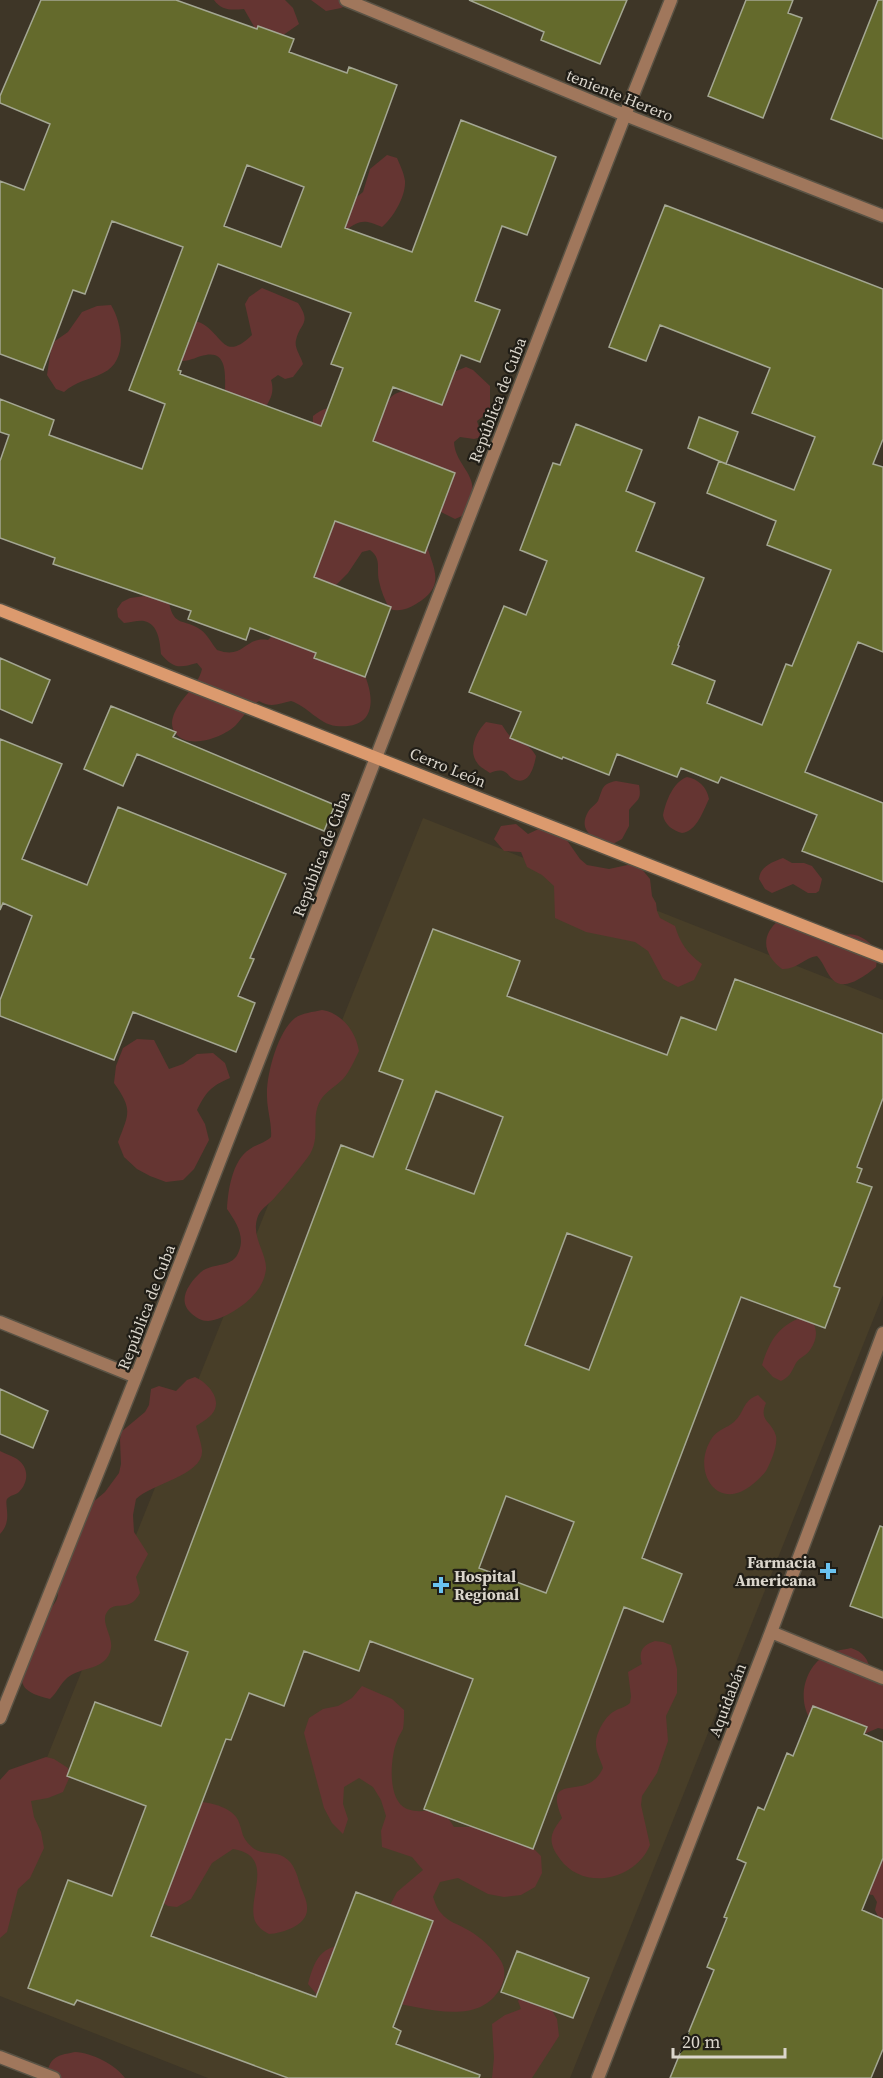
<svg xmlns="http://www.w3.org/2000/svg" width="883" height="2078" viewBox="0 0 883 2078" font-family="'Source Serif 4',serif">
<rect width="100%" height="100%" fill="#3e3627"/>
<path fill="#483e28" d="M 423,818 L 883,1000 L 883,1295 L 570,2078 L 208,2078 L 0,1996 L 0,1875 Z"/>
<path fill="#653532" d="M 214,0 L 285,0 L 293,8 L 299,24 L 279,38 L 256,30 L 244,9 C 231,10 222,11 214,0 Z
M 311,0 L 357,0 L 341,8 L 326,11 Z
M 387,155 L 397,158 C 400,165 404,173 405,181 C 406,196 393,218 382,227 C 363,219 361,220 344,231 L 338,212 L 363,192 L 370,169 Z
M 262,288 L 298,303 C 312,324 300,322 296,340 C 294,348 301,356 303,364 L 293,377 L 285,379 L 278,375 L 271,380 C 275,393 270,400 263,411 L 225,392 C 225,377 228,351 206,355 C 198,356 191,361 182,361 L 176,356 L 187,319 C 191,320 197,321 201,323 C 223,334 223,363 252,335 L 245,304 L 249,297 Z
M 111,305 C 123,325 128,361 103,373 C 89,380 76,381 64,392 L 56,389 L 47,375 L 51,349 L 55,341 L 68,332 L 82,312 L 97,306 Z
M 466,367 L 473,370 L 490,386 L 490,411 L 477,421 L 482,437 L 474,439 L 460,437 L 454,442 C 455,466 481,475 470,503 C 467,512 464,516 455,519 L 441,512 L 431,499 C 429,511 423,526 425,537 C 430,566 450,584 416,604 C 408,609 399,612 390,609 C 385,601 381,591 379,581 C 376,568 382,559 370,550 L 362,552 L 348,573 L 336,585 C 323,586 317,581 308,573 L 313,416 C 333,399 357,408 382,411 C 388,400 392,392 406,391 Z
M 151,592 L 169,603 C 174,628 185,618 201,630 C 207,634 212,644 217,650 C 245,660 244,636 268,640 L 274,634 L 361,667 C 375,694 379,730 336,726 C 319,724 307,706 291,701 C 279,704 270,708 259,701 C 249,707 244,716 236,725 C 224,737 190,750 176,734 C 172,729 171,723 173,717 C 179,698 198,687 202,669 L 197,663 C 179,668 174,669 161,654 C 160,641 158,624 144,621 C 138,620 130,623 124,623 L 118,617 L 117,609 L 122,602 L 130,598 L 145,596 Z
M 486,722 L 502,725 C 505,729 508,735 512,738 C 523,746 528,742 536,756 C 534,768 528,788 512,778 C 508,776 509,774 505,772 C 500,769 495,771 490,773 C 486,770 480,767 478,764 C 467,751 476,732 486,722 Z
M 687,777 C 698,779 707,787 709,799 C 703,811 697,831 682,833 C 673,831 664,824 663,815 C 666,801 673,782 687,777 Z
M 616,781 L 639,785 C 642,801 637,799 629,810 L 629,826 L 622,839 L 611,845 C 595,840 577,831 588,812 C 591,807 595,805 598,801 C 603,789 601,784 616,781 Z
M 516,824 L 528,834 L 545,826 L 553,829 L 566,839 L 580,859 L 587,865 L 609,869 L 632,864 L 640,867 L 650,879 L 652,896 L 656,903 L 657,911 L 660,918 L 675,926 C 680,943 687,953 702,964 L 694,980 L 678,987 L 663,979 L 648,951 L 635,942 L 586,932 L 555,918 L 554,886 L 542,875 L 527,867 L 521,852 L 504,851 L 494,839 L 501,826 Z
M 783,858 L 792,863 L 804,863 L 812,866 L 822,879 L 819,891 L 816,893 L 808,893 L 793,884 L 772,893 L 765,889 L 759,879 C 760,866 773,862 783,858 Z
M 779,920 L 803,926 L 816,937 L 831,943 C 835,941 840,936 844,935 C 857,931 871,942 878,952 L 876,967 C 866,975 845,992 833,980 C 826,973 824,963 817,956 C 804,958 796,970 782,969 C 763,954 760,936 779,920 Z
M 322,1010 C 342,1013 356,1032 359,1051 C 354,1061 350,1071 343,1079 C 336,1086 325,1092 320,1101 C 310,1120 322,1137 308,1157 C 298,1170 287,1184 276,1196 C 271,1203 261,1208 258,1216 C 250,1236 267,1253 266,1269 C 264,1288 249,1302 234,1311 C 226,1316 217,1320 208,1321 C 201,1321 197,1318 192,1314 C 176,1301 189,1283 201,1272 C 213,1262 233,1269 239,1251 C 245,1236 236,1222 227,1209 C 228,1191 232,1160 250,1149 C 257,1144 265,1143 271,1137 C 272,1123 267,1110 267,1096 C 266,1075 278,1031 295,1018 C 302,1013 313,1012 322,1010 Z
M 137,1039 L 154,1040 L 169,1069 L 183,1064 L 197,1054 L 213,1053 L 225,1063 L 230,1078 C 211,1086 206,1092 197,1110 L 205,1124 L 209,1140 L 194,1169 L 183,1180 L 166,1182 L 150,1176 L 137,1169 L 124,1157 L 118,1142 C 129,1113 133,1110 114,1083 L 116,1066 L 123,1048 Z
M 806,1315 C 818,1324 819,1337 810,1350 C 807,1355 799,1358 796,1363 C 791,1372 791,1376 781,1381 L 773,1377 L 762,1365 C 771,1337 779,1326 806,1315 Z
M 195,1377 C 206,1382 220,1396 215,1409 C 212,1417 202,1422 196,1426 C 198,1434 201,1442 202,1450 C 204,1475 152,1483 136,1499 L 133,1515 L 134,1532 L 148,1554 L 136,1577 L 140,1593 C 129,1614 115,1599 107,1612 C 100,1622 113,1636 111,1648 C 107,1671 81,1666 67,1678 C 60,1684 57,1693 50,1699 C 17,1691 18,1682 27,1653 C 29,1645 31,1634 35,1626 C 40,1617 51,1611 56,1601 C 63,1588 48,1575 54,1561 C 58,1551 67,1544 75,1537 C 72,1525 70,1518 77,1507 L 92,1503 L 105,1492 L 119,1473 L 121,1464 L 120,1440 L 121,1432 L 145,1412 L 149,1405 L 151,1389 L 159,1386 L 176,1391 L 187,1380 Z
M 758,1395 L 766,1403 C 758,1421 772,1421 776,1436 C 778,1445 771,1462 766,1471 C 762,1476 758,1480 753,1484 C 718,1514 690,1471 712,1438 C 717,1430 727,1428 734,1422 C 745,1412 742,1401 758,1395 Z
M 0,1451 C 5,1454 13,1456 17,1459 C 29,1467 29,1482 19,1492 C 16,1495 10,1495 7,1499 C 4,1504 13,1521 0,1534 Z
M 655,1641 L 663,1642 L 671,1645 L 677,1669 L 677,1693 L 666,1716 L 668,1741 L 657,1773 L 642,1796 L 641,1805 L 650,1845 C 635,1881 583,1891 560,1859 C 547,1842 550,1833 562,1818 C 544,1776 577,1795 594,1780 C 598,1777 601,1772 603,1768 C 601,1761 596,1752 596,1745 C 595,1734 605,1717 613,1712 C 619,1708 624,1708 630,1703 L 631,1696 L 628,1672 L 642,1664 C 638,1651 643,1645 655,1641 Z
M 851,1648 C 863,1652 869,1659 870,1672 L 883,1680 L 883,1729 L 878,1728 L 864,1734 L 854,1721 L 846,1718 L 839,1722 L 813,1723 C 796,1703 803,1666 828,1654 C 835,1650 843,1650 851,1648 Z
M 362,1686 L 392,1699 L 404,1710 C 404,1716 404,1723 403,1729 C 401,1733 398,1737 397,1741 C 390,1758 387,1801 407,1809 C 430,1817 436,1798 454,1827 L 485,1827 L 530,1845 L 541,1856 L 542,1873 L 535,1887 L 521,1895 L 504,1897 L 488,1894 L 458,1878 L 440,1882 L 433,1897 C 435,1902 437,1909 441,1913 C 448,1922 458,1924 468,1930 C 479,1936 494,1949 501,1961 C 506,1969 505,1979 501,1987 C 478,2030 419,2005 382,2001 C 361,1998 339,1998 318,1996 L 308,1984 C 318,1946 327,1947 363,1941 L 390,1905 L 397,1892 L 423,1870 L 412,1857 L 382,1847 L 381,1831 L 386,1816 L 381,1800 L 373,1787 L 359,1778 L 344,1787 L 343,1804 L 348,1819 L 343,1834 L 332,1823 L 324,1808 L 304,1733 L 309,1718 L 323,1709 L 338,1706 L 352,1698 Z
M 46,1757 L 54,1759 L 68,1768 L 70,1776 L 63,1792 L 48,1798 L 31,1801 L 34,1817 L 41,1832 L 44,1848 L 30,1878 L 18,1889 L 7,1932 L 0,1938 L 0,1780 L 9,1770 Z
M 201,1802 C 213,1803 232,1808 238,1820 C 244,1834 240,1836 253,1848 C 261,1855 275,1851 284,1857 C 294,1863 297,1874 300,1885 C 302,1891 307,1900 307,1907 C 309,1925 283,1933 269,1934 C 263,1931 258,1927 255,1921 C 246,1898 277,1856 233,1849 L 212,1863 L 191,1899 L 177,1907 L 168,1906 L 147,1893 Z
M 883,1856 L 883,1927 L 875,1910 L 877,1902 L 873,1895 L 865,1894 Z
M 522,1994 L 549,2006 L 557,2019 L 559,2036 L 532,2078 L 492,2078 L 494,2058 L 492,2024 L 505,2015 L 521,2009 L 518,2001 Z
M 75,2052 C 92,2053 115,2064 125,2078 L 45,2078 C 51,2057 54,2056 75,2052 Z"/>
<path fill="#646a2c" stroke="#a4a793" stroke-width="1.5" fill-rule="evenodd" d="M 41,0 L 176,0 L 257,29 L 258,26 L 294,39 L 289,52 L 347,73 L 349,67 L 397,85 L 345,228 L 412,252 L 461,120 L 556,157 L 527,235 L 502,226 L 475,301 L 500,310 L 480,362 L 461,355 L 442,405 L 393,387 L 373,441 L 455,473 L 425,553 L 335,521 L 314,577 L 391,607 L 365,677 L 314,658 L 316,653 L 250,628 L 246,640 L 188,619 L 191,611 L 53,564 L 55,558 L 0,538 L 0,461 L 9,435 L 0,432 L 0,399 L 54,420 L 49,435 L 142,469 L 165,404 L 129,390 L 183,247 L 112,221 L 85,294 L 73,290 L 43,370 L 0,354 L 0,181 L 24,190 L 50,124 L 0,103 L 0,96 ZM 247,165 L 304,187 L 281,247 L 224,226 ZM 218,264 L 351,313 L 331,364 L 343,368 L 321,426 L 180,374 L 181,371 L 178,370 Z
M 469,0 L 627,0 L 600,64 L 541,40 L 544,32 Z
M 746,0 L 793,0 L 788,13 L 802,18 L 763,118 L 708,96 Z
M 878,0 L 883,0 L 883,139 L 831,119 Z
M 665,205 L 883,289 L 883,439 L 873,464 L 883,467 L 883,652 L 858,642 L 805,772 L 883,803 L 883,882 L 802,851 L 817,815 L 721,777 L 718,783 L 681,768 L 677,777 L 617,754 L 609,775 L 563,757 L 562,759 L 510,738 L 521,712 L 469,692 L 504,606 L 526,615 L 547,561 L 520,550 L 553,463 L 560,465 L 576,424 L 642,450 L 626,491 L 655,503 L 636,551 L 704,578 L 678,645 L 679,646 L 672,664 L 715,681 L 707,703 L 762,725 L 786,664 L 792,666 L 831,570 L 767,545 L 776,521 L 707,493 L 719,461 L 794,490 L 815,437 L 752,413 L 770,368 L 660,325 L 646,361 L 609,347 Z
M 699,417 L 738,432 L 726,464 L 688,448 Z
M 0,658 L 50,680 L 32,723 L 0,709 Z
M 111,706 L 176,732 L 173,737 L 335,805 L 324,831 L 137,754 L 123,786 L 84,769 Z
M 0,739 L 62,764 L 22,859 L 87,885 L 118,807 L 286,874 L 250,958 L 254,959 L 238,996 L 255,1003 L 236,1052 L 133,1012 L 114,1060 L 0,1016 L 0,1000 L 32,916 L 3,903 L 0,910 Z
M 433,929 L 520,961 L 507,996 L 667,1055 L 681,1017 L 716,1030 L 735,979 L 883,1034 L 883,1098 L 857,1167 L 862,1169 L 857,1182 L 872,1187 L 834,1286 L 840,1288 L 825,1328 L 741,1297 L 642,1558 L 682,1574 L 663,1622 L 624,1607 L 533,1849 L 424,1809 L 473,1679 L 370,1641 L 359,1671 L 304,1651 L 284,1706 L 249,1693 L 231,1740 L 226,1739 L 151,1936 L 316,1997 L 356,1892 L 433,1921 L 393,2027 L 401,2031 L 396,2044 L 480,2075 L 479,2078 L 288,2078 L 77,2000 L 74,2005 L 28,1988 L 68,1880 L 112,1896 L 146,1806 L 67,1776 L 95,1702 L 161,1726 L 188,1652 L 155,1640 L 341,1145 L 373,1157 L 403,1080 L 379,1071 ZM 436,1091 L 503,1117 L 474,1194 L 406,1169 ZM 567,1233 L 632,1257 L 589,1370 L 525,1345 ZM 506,1496 L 574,1522 L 546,1593 L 479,1568 Z
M 0,1389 L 48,1411 L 33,1448 L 0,1434 Z
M 880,1526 L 883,1527 L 883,1618 L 850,1606 Z
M 813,1706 L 867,1727 L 864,1734 L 883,1742 L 883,1858 L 862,1910 L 883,1919 L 883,2049 L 871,2078 L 670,2078 L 714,1970 L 707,1967 L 727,1918 L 724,1917 L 746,1863 L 737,1859 L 758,1807 L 764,1810 L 787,1753 L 793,1756 Z
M 517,1951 L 589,1978 L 573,2018 L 501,1992 Z"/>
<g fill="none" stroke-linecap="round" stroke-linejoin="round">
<g stroke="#5a5345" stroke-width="15">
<path id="street" d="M 346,0 L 625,115 L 883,216
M 0,1322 L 136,1377
M 771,1632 L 883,1678
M 0,1718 L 136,1377 L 625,115 L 671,0
M 0,2057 L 54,2078
M 598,2078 L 771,1632 L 883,1333"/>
</g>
<g stroke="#5a5345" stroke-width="15">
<path id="secondary" d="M 0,610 L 883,957"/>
</g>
<use href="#street" stroke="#a0775c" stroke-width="12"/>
<use href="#secondary" stroke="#dc9a6e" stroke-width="12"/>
</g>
<g fill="#6ac3f1" stroke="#211e17" stroke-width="2">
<path d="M825 1562h6v6h6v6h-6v6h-6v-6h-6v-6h6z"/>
<path d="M438 1576h6v6h6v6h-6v6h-6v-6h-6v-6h6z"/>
</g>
<g text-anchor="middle" stroke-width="4.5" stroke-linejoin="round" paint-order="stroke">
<g font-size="16" fill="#dbd6cc" stroke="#211e17">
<text transform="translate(620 95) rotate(22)" y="6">teniente Herero</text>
<text transform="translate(497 400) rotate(-69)" y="6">República de Cuba</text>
<text transform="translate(448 767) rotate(22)" y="6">Cerro León</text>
<text transform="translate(321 854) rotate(-69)" y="6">República de Cuba</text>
<text transform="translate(146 1307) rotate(-69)" y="6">República de Cuba</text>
<text transform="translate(727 1700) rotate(-69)" y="6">Aquidabán</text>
</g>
<g font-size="16" font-weight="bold" fill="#dbd6cc" stroke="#211e17" text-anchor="end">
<text x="816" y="1568">Farmacia<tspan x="816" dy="18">Americana</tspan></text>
<text x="454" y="1582" text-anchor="start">Hospital<tspan x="454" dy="18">Regional</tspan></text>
</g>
</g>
<path d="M673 2048v9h112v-9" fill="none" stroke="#dbd6cc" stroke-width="3"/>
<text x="682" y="2048" font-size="18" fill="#dbd6cc" stroke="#211e17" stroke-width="4.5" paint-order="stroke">20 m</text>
</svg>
